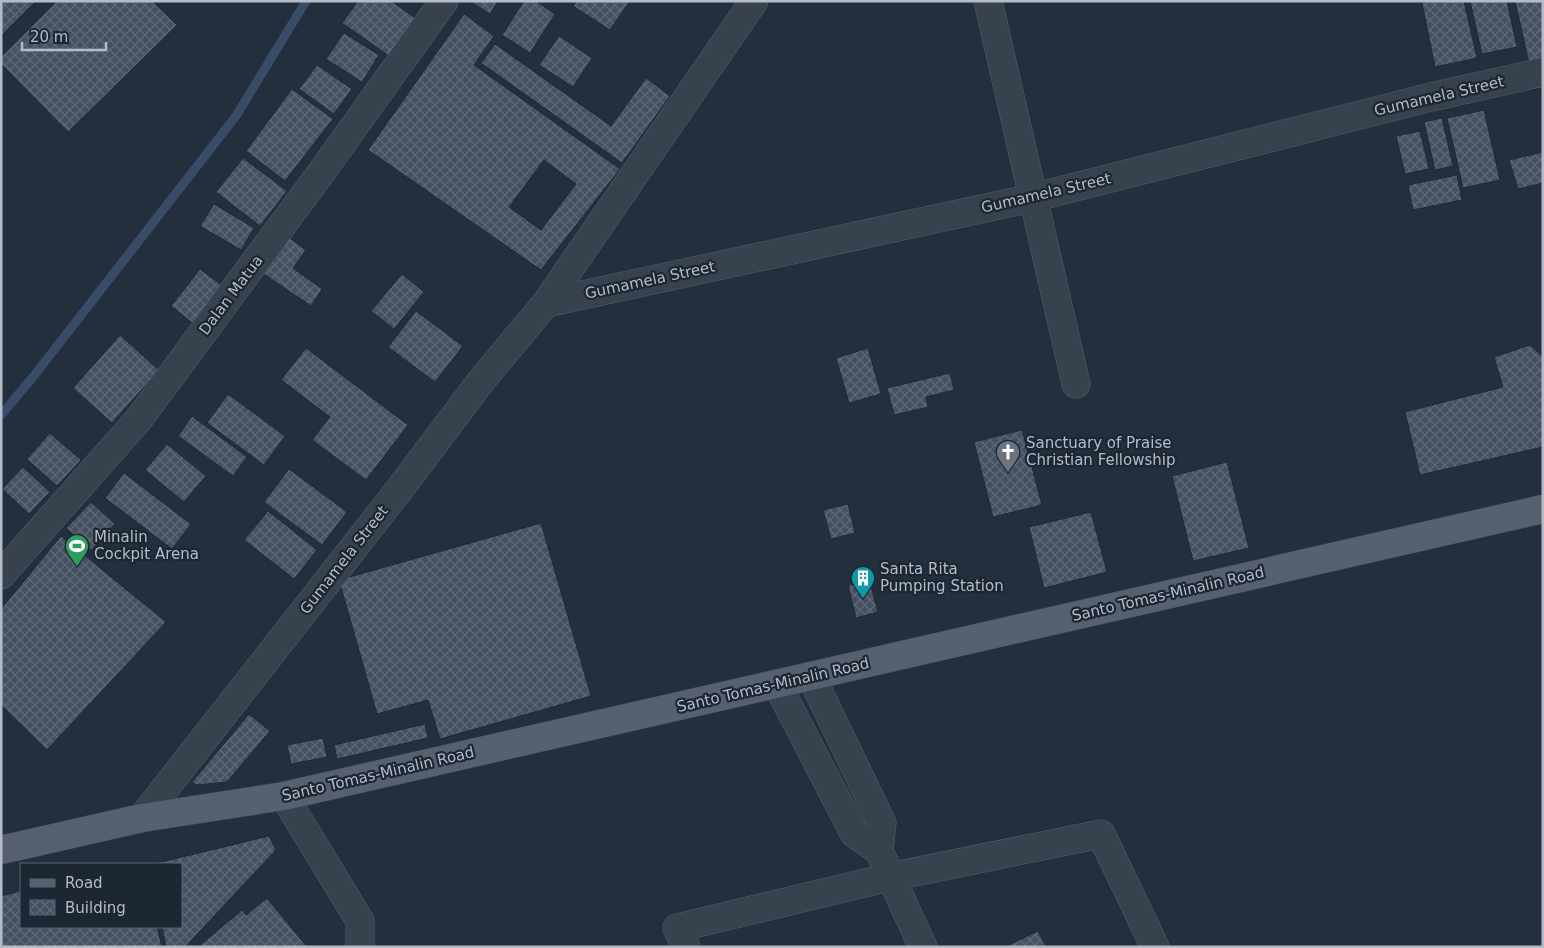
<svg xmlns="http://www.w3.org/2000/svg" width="1544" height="948" viewBox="0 0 1544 948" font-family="'DejaVu Sans',sans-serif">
<defs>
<pattern id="building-cross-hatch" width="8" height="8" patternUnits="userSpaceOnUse" patternTransform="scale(1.25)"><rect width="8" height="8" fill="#455162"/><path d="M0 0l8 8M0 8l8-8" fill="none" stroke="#5d6877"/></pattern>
</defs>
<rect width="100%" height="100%" fill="#242f3e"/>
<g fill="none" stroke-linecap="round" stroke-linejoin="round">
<path stroke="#394c67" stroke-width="9" d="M 1,415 L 33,377 L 236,116 L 306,1"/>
</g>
<path fill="url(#building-cross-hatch)" stroke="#1f2835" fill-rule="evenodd" d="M 1,1 L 36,1 L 1,36 Z
M 57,1 L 152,1 L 177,25 L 68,132 L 1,64 L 1,57 Z
M 358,1 L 391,1 L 421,22 L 395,60 L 342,23 Z
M 470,1 L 498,1 L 490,14 Z
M 524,1 L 536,1 L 555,14 L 530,53 L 502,35 Z
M 577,1 L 630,1 L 610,30 L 573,6 Z
M 1430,1 L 1464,1 L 1477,58 L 1435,67 L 1422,3 Z
M 1470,1 L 1507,1 L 1517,47 L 1482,54 Z
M 1515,1 L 1543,1 L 1543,60 L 1529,63 Z
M 464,14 L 494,36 L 474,65 L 620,169 L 541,270 L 368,150 ZM 544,160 L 576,184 L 541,230 L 509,207 Z
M 344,33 L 379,55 L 362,82 L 326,59 Z
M 559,36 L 592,58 L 573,87 L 539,65 Z
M 495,44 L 611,126 L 646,78 L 670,96 L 622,163 L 481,63 Z
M 317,65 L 352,89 L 334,114 L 299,89 Z
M 292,89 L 333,119 L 285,181 L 246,151 Z
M 1484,110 L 1500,180 L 1463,188 L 1447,118 Z
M 1442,118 L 1453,166 L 1435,170 L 1424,122 Z
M 1420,131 L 1429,169 L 1405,174 L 1396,136 Z
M 1543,152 L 1543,183 L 1518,189 L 1509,160 Z
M 243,158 L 287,191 L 260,226 L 216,192 Z
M 1457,175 L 1462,200 L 1413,210 L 1408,185 Z
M 214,204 L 254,228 L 241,250 L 200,226 Z
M 287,236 L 306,250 L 293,268 L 322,289 L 311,306 L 261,272 Z
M 200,269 L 224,287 L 195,325 L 171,306 Z
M 402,274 L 424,292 L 394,329 L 371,311 Z
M 416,311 L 463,346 L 435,382 L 388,347 Z
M 120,335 L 159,370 L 112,423 L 73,388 Z
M 1530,345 L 1543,357 L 1543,447 L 1420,475 L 1405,412 L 1503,387 L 1494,357 Z
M 306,348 L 408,425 L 366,480 L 312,440 L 330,417 L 281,380 Z
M 868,348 L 881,394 L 849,403 L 836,358 Z
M 950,373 L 954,390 L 926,397 L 928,407 L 894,415 L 887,388 Z
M 228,394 L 285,436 L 264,465 L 207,423 Z
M 192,416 L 247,457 L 233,476 L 178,436 Z
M 1022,430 L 1042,505 L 993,517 L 974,442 Z
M 50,433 L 81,460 L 57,486 L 27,459 Z
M 167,444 L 206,476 L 184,502 L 145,470 Z
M 1227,462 L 1249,548 L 1193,561 L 1172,476 Z
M 23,467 L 50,492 L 29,514 L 2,489 Z
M 289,469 L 347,512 L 322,545 L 264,502 Z
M 124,473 L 191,524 L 172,549 L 105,498 Z
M 91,502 L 115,524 L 91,550 L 66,528 Z
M 848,504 L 855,533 L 831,539 L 823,510 Z
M 268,511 L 317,550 L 294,579 L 244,540 Z
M 1091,512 L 1107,572 L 1044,588 L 1029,527 Z
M 541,523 L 591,696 L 440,739 L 428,700 L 377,714 L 339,580 Z
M 61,536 L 166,622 L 47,750 L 1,705 L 1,609 Z
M 869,579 L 878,612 L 856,618 L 848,585 Z
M 249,714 L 270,731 L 227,782 L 196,785 L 192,782 Z
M 425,724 L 428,738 L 337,759 L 334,745 Z
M 323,738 L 327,757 L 291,764 L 287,745 Z
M 269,836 L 276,850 L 185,947 L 166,947 L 162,927 L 181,927 L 181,864 L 153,864 Z
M 21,891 L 21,927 L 157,927 L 162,947 L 1,947 L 1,896 Z
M 267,898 L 307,947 L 198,947 L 242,910 L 246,915 Z
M 1038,931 L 1046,947 L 1005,947 Z"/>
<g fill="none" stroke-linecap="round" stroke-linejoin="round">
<g stroke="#565f6c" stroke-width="29">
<path id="minor" d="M 988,1 L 1076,384
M 546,303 L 1032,198 L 1431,97 L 1543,72
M 1,575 L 139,419 L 323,170 L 444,1
M 811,676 L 882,823 L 879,851 L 923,947
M 777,684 L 854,833 L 879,851
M 284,796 L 360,921 L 360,947
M 142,818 L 399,490 L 481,381 L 546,303 L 754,1
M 686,947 L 677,928 L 890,877 L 1101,834 L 1155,947"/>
</g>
<g stroke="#414a57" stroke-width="29">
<path id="major" d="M 1,850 L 142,818 L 284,796 L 1543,509"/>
</g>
<use href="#minor" stroke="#38414e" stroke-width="28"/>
<use href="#major" stroke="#56606e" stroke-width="28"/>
</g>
<defs>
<g id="church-pin" transform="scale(1.25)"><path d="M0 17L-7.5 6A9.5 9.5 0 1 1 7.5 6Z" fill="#6b7280" stroke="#1d2633"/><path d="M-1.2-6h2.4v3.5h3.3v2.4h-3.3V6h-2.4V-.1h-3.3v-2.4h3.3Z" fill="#fff"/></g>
<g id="stadium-pin" transform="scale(1.25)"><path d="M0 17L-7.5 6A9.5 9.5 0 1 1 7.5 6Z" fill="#2e9e5b" stroke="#1d2633"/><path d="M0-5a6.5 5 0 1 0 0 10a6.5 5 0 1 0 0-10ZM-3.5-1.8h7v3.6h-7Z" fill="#fff"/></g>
<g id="building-pin" transform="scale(1.25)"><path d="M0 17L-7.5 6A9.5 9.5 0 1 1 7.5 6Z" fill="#0f9aa8" stroke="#1d2633"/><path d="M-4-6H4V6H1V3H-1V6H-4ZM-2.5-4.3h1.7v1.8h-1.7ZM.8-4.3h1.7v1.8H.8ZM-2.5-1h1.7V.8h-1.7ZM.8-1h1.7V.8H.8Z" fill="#fff"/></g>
</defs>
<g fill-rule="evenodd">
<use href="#church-pin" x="1008" y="452"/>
<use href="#stadium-pin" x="77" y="546"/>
<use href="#building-pin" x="863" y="578"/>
</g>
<g text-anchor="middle" stroke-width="4.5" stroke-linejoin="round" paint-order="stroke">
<g font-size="15" fill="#b4bcc9" stroke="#1d2633">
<text transform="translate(1439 96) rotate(-13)" y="5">Gumamela Street</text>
<text transform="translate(1046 193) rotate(-13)" y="5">Gumamela Street</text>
<text transform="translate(650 280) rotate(-12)" y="5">Gumamela Street</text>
<text transform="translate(231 295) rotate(-53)" y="5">Dalan Matua</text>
<text transform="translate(344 560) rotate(-52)" y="5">Gumamela Street</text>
<text transform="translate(1168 594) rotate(-13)" y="5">Santo Tomas-Minalin Road</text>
<text transform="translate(773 685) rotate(-13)" y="5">Santo Tomas-Minalin Road</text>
<text transform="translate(378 774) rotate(-13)" y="5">Santo Tomas-Minalin Road</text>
</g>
<g font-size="15" fill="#b4bcc9" stroke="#1d2633" text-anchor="start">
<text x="1026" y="448">Sanctuary of Praise<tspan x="1026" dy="17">Christian Fellowship</tspan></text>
<text x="94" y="542">Minalin<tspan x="94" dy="17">Cockpit Arena</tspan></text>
<text x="880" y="574">Santa Rita<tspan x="880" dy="17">Pumping Station</tspan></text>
</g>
</g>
<rect width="1544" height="948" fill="none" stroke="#b4bcc9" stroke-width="5"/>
<rect x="20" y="863" width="162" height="65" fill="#1d2633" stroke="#59626f"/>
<rect x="30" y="879" width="25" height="8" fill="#56606e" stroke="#59626f"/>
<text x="65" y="888" font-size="15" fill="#b4bcc9">Road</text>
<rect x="30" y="900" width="25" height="15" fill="url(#building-cross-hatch)" stroke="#59626f"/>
<text x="65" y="913" font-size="15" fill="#b4bcc9">Building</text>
<path d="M22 42v8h84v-8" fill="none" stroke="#b4bcc9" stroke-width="2.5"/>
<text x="30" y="42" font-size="15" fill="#b4bcc9" stroke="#1d2633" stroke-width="4" paint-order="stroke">20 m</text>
</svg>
